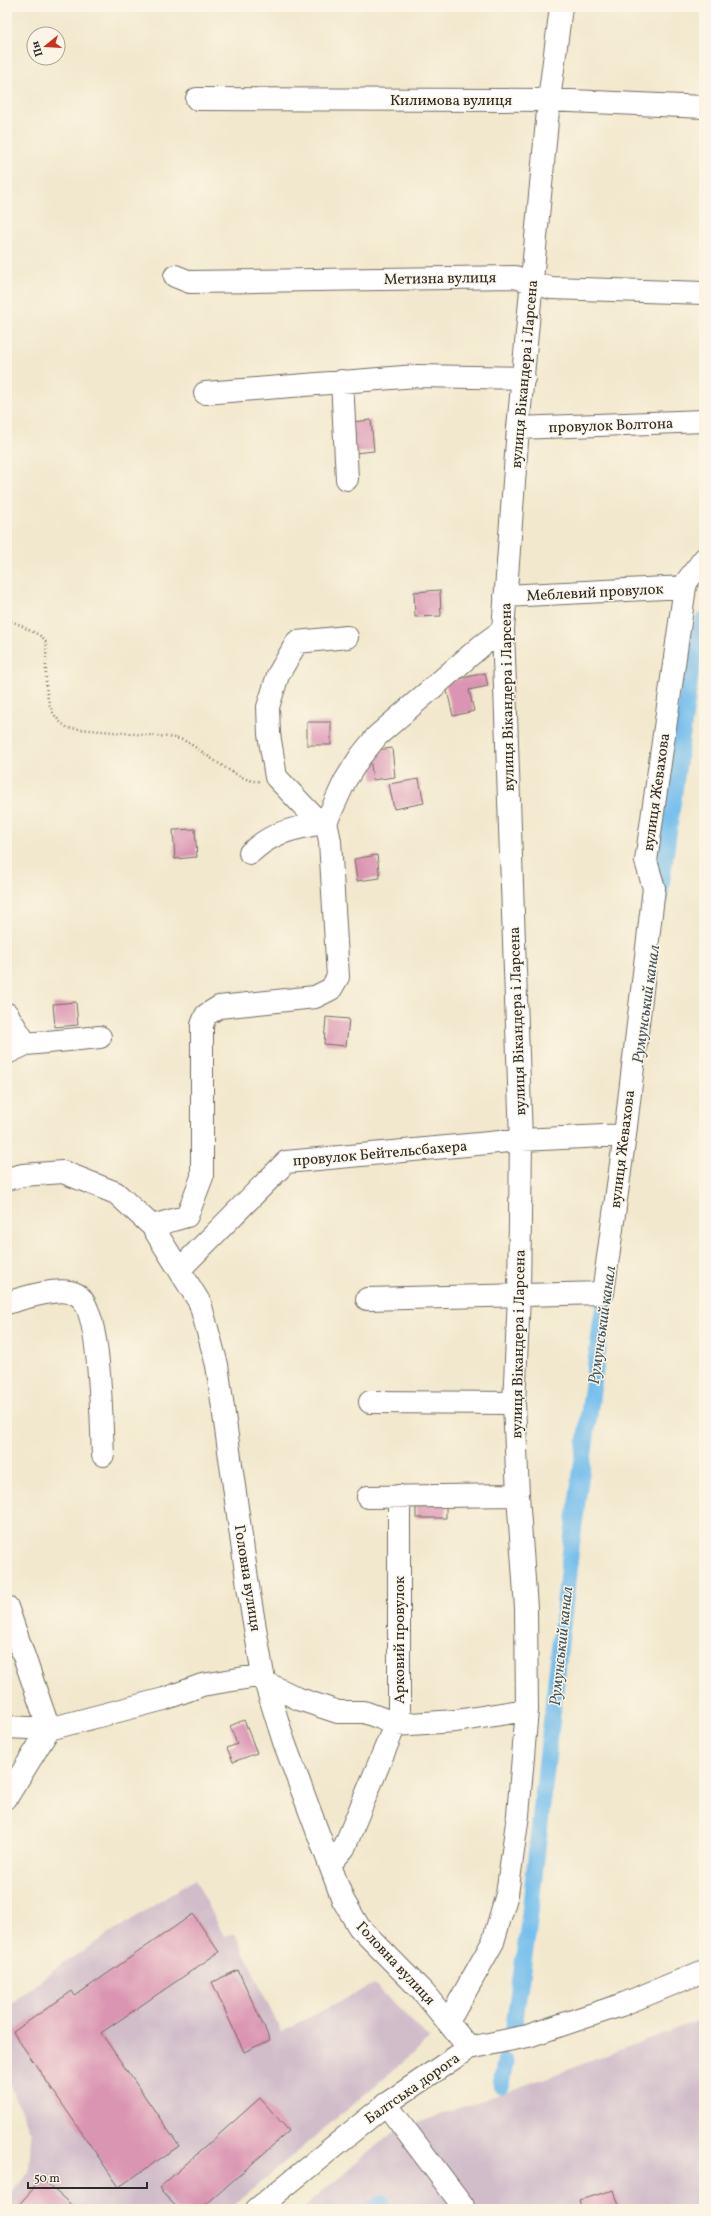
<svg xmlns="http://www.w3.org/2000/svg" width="711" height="2216" viewBox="0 0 711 2216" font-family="Vollkorn,serif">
<rect width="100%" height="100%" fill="#fcf5e5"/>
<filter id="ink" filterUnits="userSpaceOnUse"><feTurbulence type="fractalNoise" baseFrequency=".025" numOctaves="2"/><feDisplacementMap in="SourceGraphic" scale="8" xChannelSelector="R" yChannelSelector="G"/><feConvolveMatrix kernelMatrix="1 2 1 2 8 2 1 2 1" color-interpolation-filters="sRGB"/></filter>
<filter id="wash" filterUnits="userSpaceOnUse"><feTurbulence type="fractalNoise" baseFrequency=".012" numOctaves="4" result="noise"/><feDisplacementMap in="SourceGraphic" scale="16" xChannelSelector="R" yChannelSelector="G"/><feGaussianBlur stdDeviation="0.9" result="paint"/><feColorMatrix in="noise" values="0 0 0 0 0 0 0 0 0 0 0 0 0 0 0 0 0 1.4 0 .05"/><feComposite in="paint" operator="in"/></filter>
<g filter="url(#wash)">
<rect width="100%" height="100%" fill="#f2e8cd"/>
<path fill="#d1bdca" d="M 195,1879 L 224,1936 L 235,1933 L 281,2032 L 374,1984 L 430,2039 L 229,2209 L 7,2209 L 7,2198 L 29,2172 L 31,2134 L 7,2079 L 7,2007 L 53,1970 Z
M 704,2018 L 704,2209 L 303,2209 L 392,2132 L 559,2073 Z"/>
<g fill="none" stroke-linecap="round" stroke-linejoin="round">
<path stroke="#73beec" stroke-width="17" d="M 659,900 L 694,648 L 704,620
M 513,2032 L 528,1930 L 571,1547 L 607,1281
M 501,2085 L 505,2062
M 374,2209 L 382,2203"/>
</g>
<g id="blocks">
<path fill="#da95b2" d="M 371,420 L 374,451 L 355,453 L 352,422 Z
M 440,590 L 441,616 L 415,617 L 414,592 Z
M 485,673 L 488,686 L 469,690 L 474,711 L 453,716 L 445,682 Z
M 307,722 L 331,722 L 331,745 L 307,745 Z
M 392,748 L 395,777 L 373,780 L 369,751 Z
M 419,779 L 424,803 L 394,809 L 389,784 Z
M 195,829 L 197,857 L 175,859 L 173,830 Z
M 377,855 L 380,878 L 357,881 L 354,859 Z
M 76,1002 L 78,1025 L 55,1027 L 53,1004 Z
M 326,1017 L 349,1019 L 346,1046 L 324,1044 Z
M 416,1502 L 446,1502 L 446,1518 L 416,1518 Z
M 244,1720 L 257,1753 L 233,1762 L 227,1748 L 237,1744 L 230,1726 Z
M 193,1914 L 219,1952 L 101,2033 L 179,2146 L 119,2187 L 13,2032 L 72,1991 L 75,1996 Z
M 238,1970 L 270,2040 L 244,2052 L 212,1982 Z
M 260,2098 L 289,2131 L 201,2209 L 178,2209 L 159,2188 Z
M 42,2179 L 76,2209 L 15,2209 Z
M 614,2190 L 620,2209 L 581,2209 L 579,2200 Z"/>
</g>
</g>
<g filter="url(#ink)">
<use href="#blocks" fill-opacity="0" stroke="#716d64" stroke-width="1"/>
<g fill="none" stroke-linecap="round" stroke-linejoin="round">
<g stroke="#716d64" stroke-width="24">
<path id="minor" d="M 197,99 L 549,100 L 704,107
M 175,276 L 190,282 L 515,277 L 551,288 L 704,293
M 342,381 L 347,479
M 205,393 L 416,376 L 524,378
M 518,428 L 704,421
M 505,596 L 685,587
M 326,822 L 345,781 L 360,757 L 377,736 L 481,646 L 503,630
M 326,822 L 313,816 L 276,777 L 269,734 L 268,707 L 278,675 L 297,642 L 347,637
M 250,853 C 275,830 294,829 326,822
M 7,1014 L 26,1044
M 7,1053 L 26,1044 L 100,1037
M 7,1179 L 23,1175 L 63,1172 L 116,1193 L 152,1226 L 200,1303 L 217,1365 L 249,1593 L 263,1675 L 284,1742 L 343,1900 L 359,1927 L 424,1993 L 469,2048
M 152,1226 L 187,1216 L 202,1177 L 202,1025 L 206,1015 L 219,1007 L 315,997 L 331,989 L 338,977 L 330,841 L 326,822
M 180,1269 L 286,1162 L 521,1140 L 625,1135
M 367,1299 L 603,1293 L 625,1135 L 654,888 L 646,861 L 685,587 L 687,581 L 704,559
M 7,1303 C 23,1298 60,1286 76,1294 C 102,1307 101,1425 103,1455
M 370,1402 L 514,1403
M 368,1497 L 518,1495
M 7,1607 L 49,1729 L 7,1797
M 266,1683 L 299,1699 L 338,1712 L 364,1712 L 386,1720 L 395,1725 L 456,1721 L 527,1710
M 7,1727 L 49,1729 L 164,1699 L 202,1685 L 263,1675
M 330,1864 L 344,1848 L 395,1725 L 399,1710 L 399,1496
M 448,2022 L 493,1942 L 507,1894 L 518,1815 L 527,1710 L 526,1608 L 518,1495 L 514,1403 L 519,1296 L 521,1140 L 503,630 L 518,428 L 549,100 L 561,7
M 386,2104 L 463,2206 L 459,2209"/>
</g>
<g stroke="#716d64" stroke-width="24">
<path id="major" d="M 257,2209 L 386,2104 L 469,2048 L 528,2036 L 621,2005 L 704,1971"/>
</g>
<path stroke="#716d64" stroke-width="2.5" stroke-dasharray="1 3" stroke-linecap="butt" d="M 7,621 C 14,621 20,625 27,629 C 33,632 44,636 46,643 C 47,647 46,654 46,658 C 46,685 43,712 68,728 L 169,737 C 175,738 182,739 187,742 C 203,751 242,784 259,781"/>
<use href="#minor" stroke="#fff" stroke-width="22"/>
<use href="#major" stroke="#fff" stroke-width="22"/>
</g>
</g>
<g text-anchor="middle" stroke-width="3" stroke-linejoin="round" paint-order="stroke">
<g font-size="15" fill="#2b2b2b" stroke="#fcf5e5">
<text x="451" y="105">Килимова вулиця</text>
<text transform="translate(440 278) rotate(-1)" y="5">Метизна вулиця</text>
<text transform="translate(524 374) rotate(-85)" y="5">вулиця Вікандера і Ларсена</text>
<text transform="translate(611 425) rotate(-2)" y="5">провулок Волтона</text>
<text transform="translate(595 592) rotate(-3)" y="5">Меблевий провулок</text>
<text transform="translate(507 697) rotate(-91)" y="5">вулиця Вікандера і Ларсена</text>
<text transform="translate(656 792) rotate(-82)" y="5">вулиця Жевахова</text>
<text transform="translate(517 1021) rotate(-92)" y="5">вулиця Вікандера і Ларсена</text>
<text transform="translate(622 1149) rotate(-83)" y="5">вулиця Жевахова</text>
<text transform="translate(380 1153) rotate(-5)" y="5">провулок Бейтельсбахера</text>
<text transform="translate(518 1344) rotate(-89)" y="5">вулиця Вікандера і Ларсена</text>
<text transform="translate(248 1578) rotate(81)" y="5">Головна вулиця</text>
<text transform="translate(399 1640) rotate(-90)" y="5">Арковий провулок</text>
<text transform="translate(396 1963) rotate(47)" y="5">Головна вулиця</text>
<text transform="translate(412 2088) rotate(-35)" y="5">Балтська дорога</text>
</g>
<g font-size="16" font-style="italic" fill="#415765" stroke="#fcf5e5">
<text transform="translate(645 1004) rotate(-82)" y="6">Румунський канал</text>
<text transform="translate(601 1325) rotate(-82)" y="6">Румунський канал</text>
<text transform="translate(560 1646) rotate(-84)" y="6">Румунський канал</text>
</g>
</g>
<rect width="711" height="2216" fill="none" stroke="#fcf5e5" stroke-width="24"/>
<g transform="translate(46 46) rotate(252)"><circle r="19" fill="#fcf5e5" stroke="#a8a49b"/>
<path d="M0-3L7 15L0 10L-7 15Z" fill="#c8321e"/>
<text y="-6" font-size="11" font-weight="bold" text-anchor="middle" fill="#2b2b2b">Пн</text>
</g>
<path d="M28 2182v6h119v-6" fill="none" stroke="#2b2b2b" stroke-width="2"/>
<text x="34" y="2182" font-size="12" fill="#2b2b2b" stroke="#fcf5e5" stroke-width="3" paint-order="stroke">50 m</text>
</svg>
